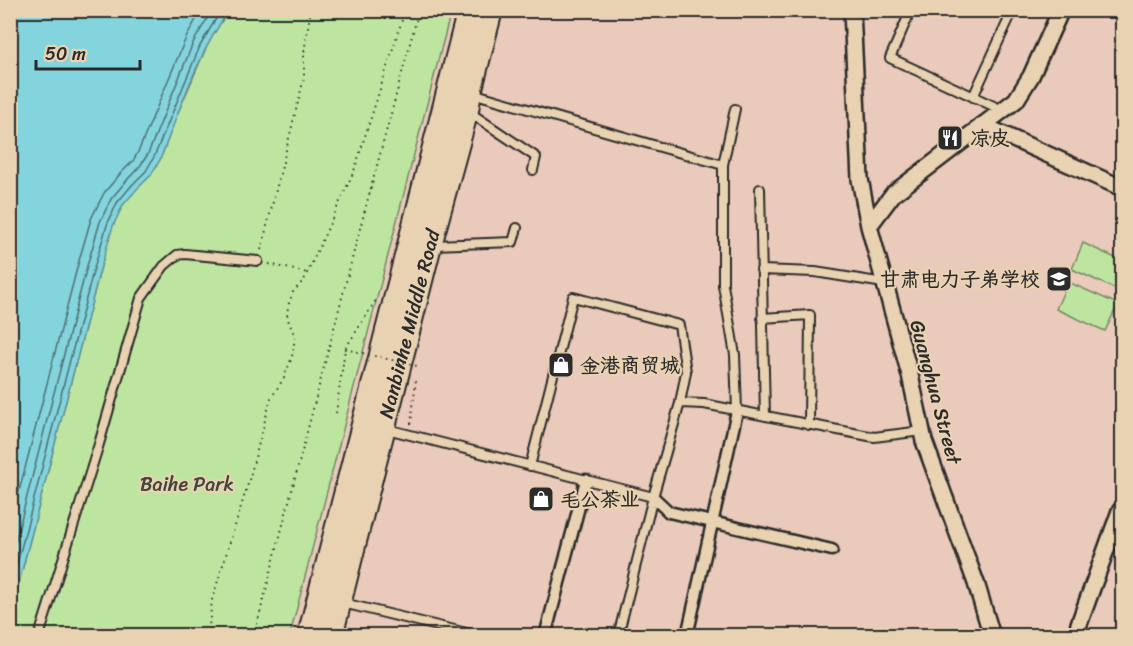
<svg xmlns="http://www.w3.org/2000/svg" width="1133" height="646" viewBox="0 0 1133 646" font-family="Sriracha,'LXGW WenKai TC',sans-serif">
<rect width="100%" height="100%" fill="#eacaba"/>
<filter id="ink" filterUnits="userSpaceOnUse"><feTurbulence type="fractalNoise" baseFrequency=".0167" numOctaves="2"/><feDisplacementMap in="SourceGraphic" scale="12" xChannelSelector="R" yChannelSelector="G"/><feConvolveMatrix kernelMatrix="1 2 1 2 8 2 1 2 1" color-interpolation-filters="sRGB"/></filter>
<g filter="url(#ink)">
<path fill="#bee5a0" stroke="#748866" stroke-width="1.5" d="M 229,10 L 451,11 L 290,635 L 11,636 L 11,606 L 17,590 L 100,270 C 106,248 111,225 122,206 C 130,194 141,184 151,175 L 206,48 L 221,21 Z
M 1083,243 L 1122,261 L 1122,292 L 1072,269 Z
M 1068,282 L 1118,304 L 1105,331 L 1056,309 Z"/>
<path fill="#83d4dd" stroke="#609096" stroke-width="1.5" d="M 11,10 L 229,11 C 198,52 179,112 160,160 L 151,175 L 137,189 L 123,205 L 113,226 L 100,270 L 17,590 L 11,606 Z"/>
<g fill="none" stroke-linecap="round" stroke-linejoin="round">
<path stroke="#4e6f72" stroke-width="1.5" d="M 10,526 L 78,264 L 91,219 L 104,193 L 120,174 L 133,161 L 139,150 L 185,40 L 201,10
M 10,562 L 87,266 L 100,222 L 111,199 L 127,180 L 140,166 L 148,154 L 193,43 L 212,10
M 10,591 L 94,268 L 107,225 L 117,203 L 132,185 L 146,171 L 154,157 L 200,46 L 221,10"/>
<g stroke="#2b2b2b" stroke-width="12">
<path id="service" d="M 911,10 L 890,58 L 1002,110
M 472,93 L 723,165 L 723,285 L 735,355 L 737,411
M 973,97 L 1013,10
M 469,112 L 536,157 L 533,170
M 723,165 L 735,109
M 760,189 L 765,416
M 434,245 L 513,242 L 517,228
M 761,270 L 815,272 L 884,283
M 762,318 L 810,315 L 809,425
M 680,403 L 704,404 L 874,437 L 922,431
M 387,429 L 653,497
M 530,466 L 573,297 L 679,325 L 686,372 L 680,403 L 653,497 L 618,636
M 343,603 L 479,636
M 39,636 L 99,444 L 141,298 L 164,266 L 177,255 L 185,254 L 258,261"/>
</g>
<g stroke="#2b2b2b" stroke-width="15">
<path id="pedestrian" d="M 653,497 L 669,512 L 832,550
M 545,636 L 586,480
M 687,636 L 737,411"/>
</g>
<g stroke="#2b2b2b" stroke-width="20">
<path id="minor" d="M 852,10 L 860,179 L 869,226 L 910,375 L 924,441 L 976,583 L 992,636
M 982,125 L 1122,188
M 869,226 L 893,194 L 1016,100 L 1031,76 L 1061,10
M 1077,636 L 1079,624 L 1120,511"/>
</g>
<g stroke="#2b2b2b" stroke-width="28">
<g id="trunk">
<path d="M 310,636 L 470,10"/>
<path id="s1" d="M 330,636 L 429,245 L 466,110 L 469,92 L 490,10"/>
</g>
</g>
<path stroke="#2b2b2b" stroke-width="2" stroke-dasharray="1.5 4.5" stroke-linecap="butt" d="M 261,250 L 304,78 L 304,52 L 310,15 L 313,10
M 269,264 L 307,273
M 336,413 L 345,349 L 376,300
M 411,424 L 416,379
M 211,636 L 209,626 L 212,600 L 248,484 L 271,398 L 284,378 L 292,357 L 295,337 L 287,317 L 288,306 L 293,292 L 304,280 L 354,171 L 403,17 L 403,10
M 254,636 L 358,236 L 419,10"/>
<use href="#service" stroke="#e9d2b2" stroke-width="8"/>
<use href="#pedestrian" stroke="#e9d2b2" stroke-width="10"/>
<use href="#minor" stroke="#e9d2b2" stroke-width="15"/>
<use href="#trunk" stroke="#e9d2b2" stroke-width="24"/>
<path stroke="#2b2b2b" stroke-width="2" stroke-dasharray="1.5 4.5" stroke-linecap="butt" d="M 345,349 L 417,366"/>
</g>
</g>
<defs>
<g id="restaurant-square" transform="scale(1.35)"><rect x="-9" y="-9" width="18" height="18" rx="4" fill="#2b2b2b" stroke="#e9d2b2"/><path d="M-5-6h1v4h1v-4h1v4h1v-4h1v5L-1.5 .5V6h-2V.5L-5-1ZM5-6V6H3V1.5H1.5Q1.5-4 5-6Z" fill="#fff"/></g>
<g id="school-square" transform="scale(1.35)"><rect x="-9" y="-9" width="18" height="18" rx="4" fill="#2b2b2b" stroke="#e9d2b2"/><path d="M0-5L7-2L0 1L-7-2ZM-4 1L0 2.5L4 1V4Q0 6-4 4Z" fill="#fff"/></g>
<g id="shop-square" transform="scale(1.35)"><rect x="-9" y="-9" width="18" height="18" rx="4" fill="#2b2b2b" stroke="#e9d2b2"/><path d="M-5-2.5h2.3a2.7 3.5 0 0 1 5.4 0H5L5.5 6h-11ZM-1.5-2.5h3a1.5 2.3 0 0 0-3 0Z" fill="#fff"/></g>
</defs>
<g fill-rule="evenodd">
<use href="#restaurant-square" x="950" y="138"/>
<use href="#school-square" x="1059" y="279"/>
<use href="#shop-square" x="561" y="365"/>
<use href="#shop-square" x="541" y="499"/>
</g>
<g text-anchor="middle" stroke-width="4.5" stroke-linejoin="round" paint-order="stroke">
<g font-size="20" font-weight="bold" fill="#2b2b2b" stroke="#e9d2b2" text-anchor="start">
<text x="970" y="145">凉皮</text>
<text x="1040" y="286" text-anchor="end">甘肃电力子弟学校</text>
<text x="580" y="372">金港商贸城</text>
<text x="560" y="506">毛公茶业</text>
</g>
<g font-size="20" fill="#2b2b2b" stroke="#e9d2b2">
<text dy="7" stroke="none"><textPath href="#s1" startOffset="322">Nanbinhe Middle Road</textPath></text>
<text transform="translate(936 392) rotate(75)" y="7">Guanghua Street</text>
</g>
<g font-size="20" fill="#41473d" stroke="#e9d2b2">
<text x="187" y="491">Baihe Park</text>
</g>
</g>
<rect width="1133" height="646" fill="none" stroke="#e9d2b2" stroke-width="36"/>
<rect x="18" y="18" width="1097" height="610" fill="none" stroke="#2b2b2b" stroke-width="2" filter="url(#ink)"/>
<path d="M36 60v9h104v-9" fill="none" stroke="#2b2b2b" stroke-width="3"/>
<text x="45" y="60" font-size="18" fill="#2b2b2b" stroke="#e9d2b2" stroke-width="4.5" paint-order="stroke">50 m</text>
</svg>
